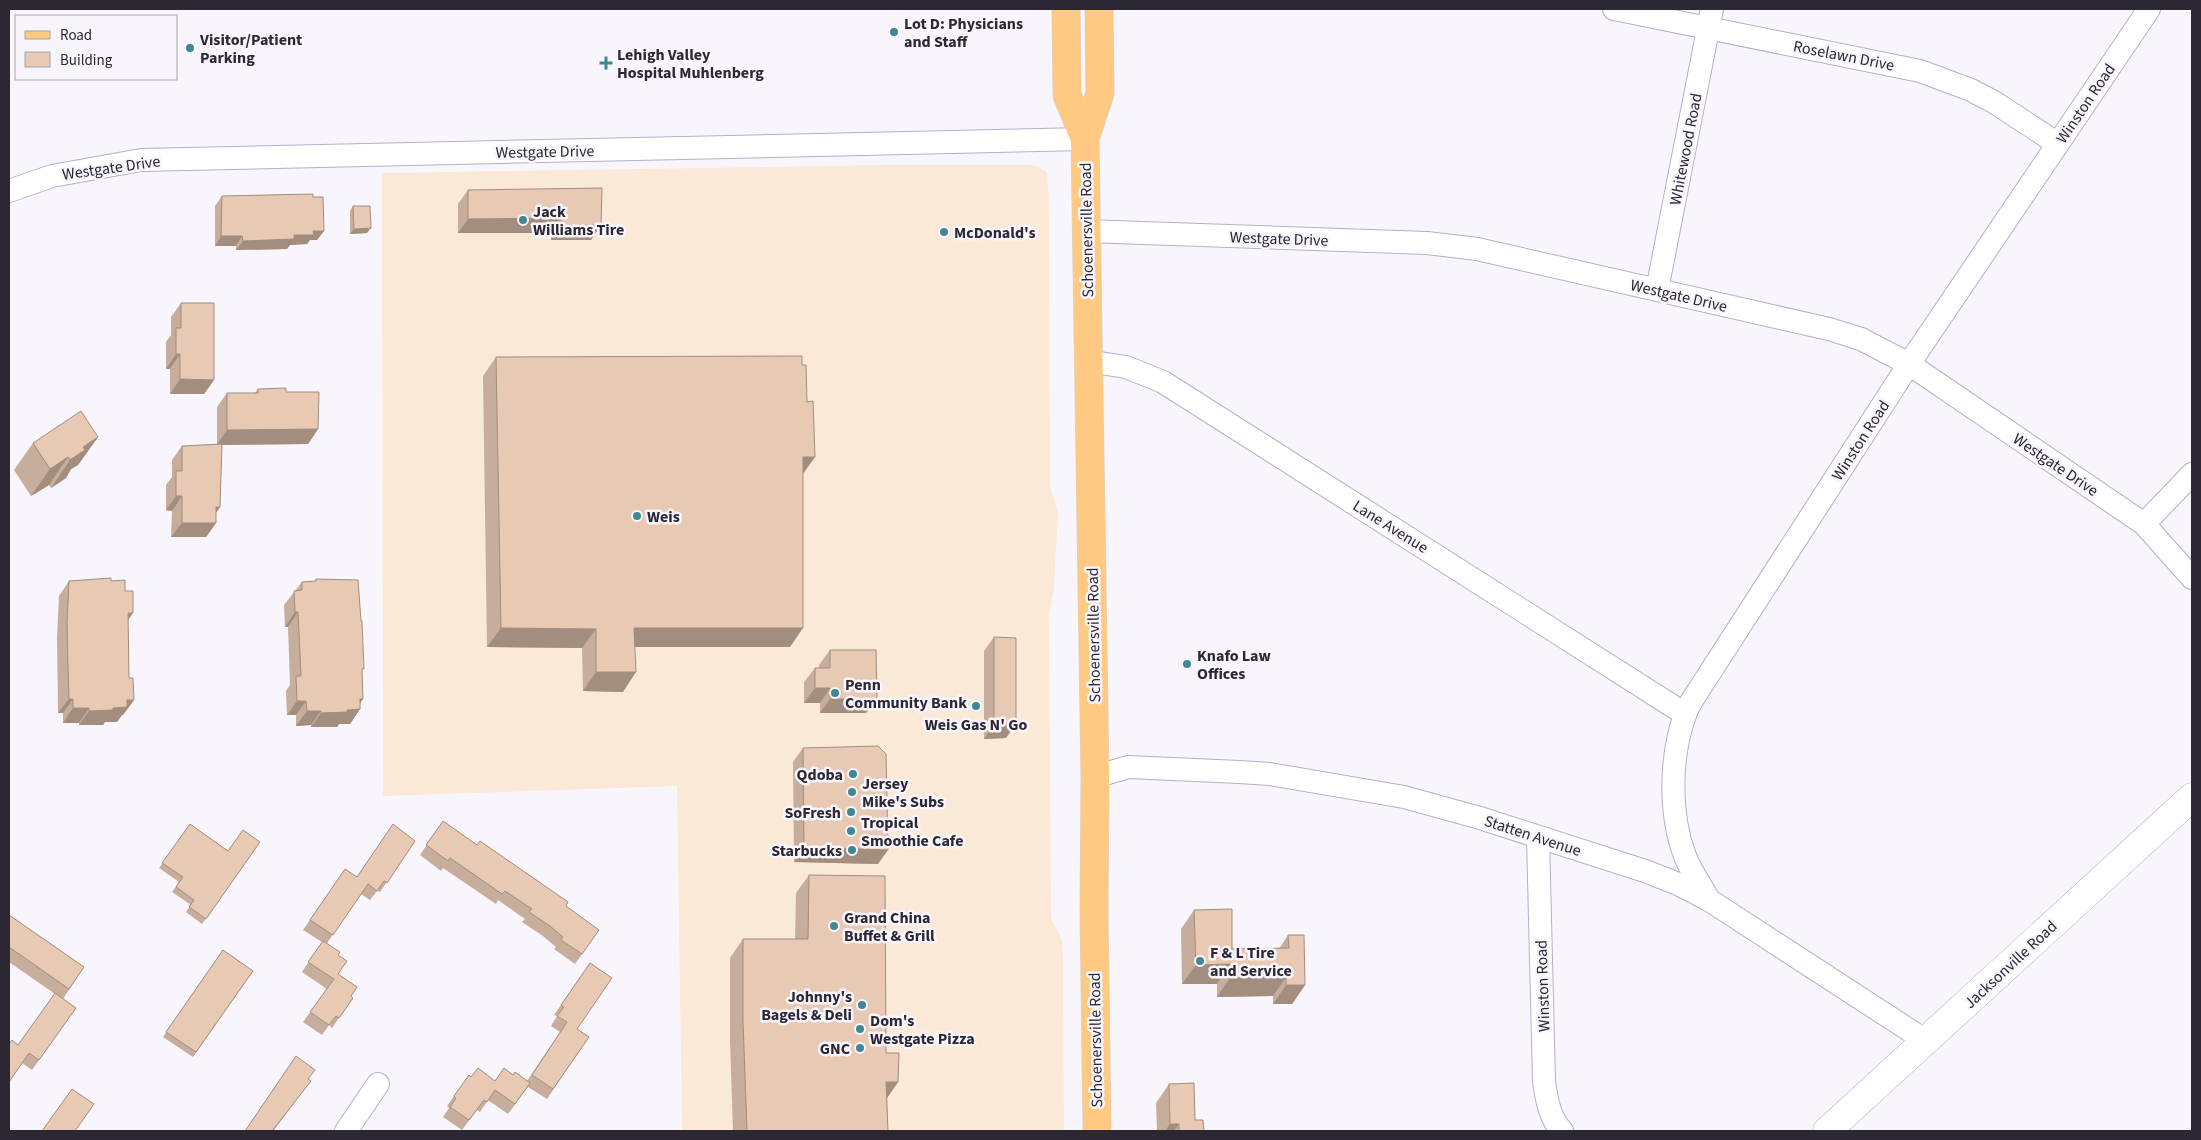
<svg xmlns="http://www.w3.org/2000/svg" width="2201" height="1140" viewBox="0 0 2201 1140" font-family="'Source Sans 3',sans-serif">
<rect width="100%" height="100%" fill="#f8f6fc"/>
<path fill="#fbe9d8" d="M 884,165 L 1031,165 L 1039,167 L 1047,173 L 1049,200 L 1050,487 L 1058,512 L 1054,587 L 1049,615 L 1051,918 L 1062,940 L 1063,953 L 1064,1131 L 682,1131 L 677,786 L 385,796 L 383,797 L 382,173 Z"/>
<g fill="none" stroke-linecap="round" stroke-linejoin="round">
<g stroke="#b9adcb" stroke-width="24">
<path id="minor" d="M 1614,9 L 1920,71 L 1971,90 L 1994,102 L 2058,144
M 9,191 L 52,176 L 141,160 L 1085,139
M 1086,231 L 1427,243 L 1477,249 L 1829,329 L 1861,339 L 1909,364 L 2144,524 L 2192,578
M 1657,290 L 1712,9
M 1087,361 L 1126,367 L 1163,382 L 1685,714
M 2144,524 L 2192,474
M 1095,777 L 1128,767 L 1239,772 L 1270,774 L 1404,797 L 1480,818 L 1645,871 L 1678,884 L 1709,900 L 1926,1041
M 1538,837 L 1544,1082 C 1547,1100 1549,1117 1562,1131
M 1709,900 C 1701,885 1691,872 1685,856 C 1669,814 1670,757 1685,715 C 1688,705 1695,696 1700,688 L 1909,364 L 2149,9
M 346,1131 L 378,1084"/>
</g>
<g stroke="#b9adcb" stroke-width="29">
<path id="tertiary" d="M 1827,1131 L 2192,797"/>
</g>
<g stroke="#d5d4d6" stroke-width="29">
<path id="primary" d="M 1066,9 L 1067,95 L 1085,139
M 1097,1131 L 1094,912 L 1095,777 L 1085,139 L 1100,93 L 1099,9"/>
</g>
<use href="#minor" stroke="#fff" stroke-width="22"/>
<use href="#tertiary" stroke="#fff" stroke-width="28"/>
<use href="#primary" stroke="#feca83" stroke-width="28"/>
</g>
<path fill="#c7ad9b" d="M 468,190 L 601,225 L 591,240 L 551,240 L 551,233 L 458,233 L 458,204 Z
M 222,196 L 313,197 L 324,231 L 317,240 L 310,240 L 307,244 L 290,245 L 287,249 L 236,250 L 236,246 L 215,246 L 215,206 Z
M 353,206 L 367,233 L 350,234 L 350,211 Z
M 181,303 L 214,380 L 204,394 L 170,394 L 170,369 L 166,369 L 166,342 L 171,335 L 171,317 Z
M 496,357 L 802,365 L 807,402 L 815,457 L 803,474 L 790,647 L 635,647 L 623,692 L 583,691 L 582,648 L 487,647 L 483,376 Z
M 258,389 L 286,392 L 318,429 L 308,444 L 222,445 L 220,507 L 216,513 L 216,523 L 206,537 L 171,537 L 172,511 L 166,510 L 166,485 L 172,477 L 172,460 L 182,446 L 217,444 L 217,407 L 227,393 L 255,393 Z
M 98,437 L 78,465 L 71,469 L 66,478 L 51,488 L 49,485 L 31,496 L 14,470 L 33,443 Z
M 316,579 L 362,672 L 360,709 L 350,724 L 339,724 L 337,727 L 311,727 L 311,725 L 296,726 L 296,715 L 287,715 L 286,691 L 290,685 L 288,627 L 285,627 L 284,605 L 302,582 L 315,581 Z
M 69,581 L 111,581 L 125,591 L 128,620 L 129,678 L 134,700 L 123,715 L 122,715 L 117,722 L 105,722 L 103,725 L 79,725 L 79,723 L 63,723 L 63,713 L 58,713 L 57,637 L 59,596 Z
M 994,637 L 1006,738 L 984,739 L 984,651 Z
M 830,650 L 866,713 L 820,713 L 820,703 L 804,703 L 804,682 L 815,668 L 819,668 L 819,665 Z
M 803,748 L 878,864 L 794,862 L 793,762 Z
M 443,821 L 599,930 L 575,964 L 554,949 L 556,947 L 543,936 L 522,922 L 525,919 L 498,900 L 496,904 L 443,868 L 441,871 L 420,855 Z
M 190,824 L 228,851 L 260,842 L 202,924 L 186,912 L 191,905 L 172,892 L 179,882 L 159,868 Z
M 415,841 L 380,892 L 377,891 L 370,900 L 361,894 L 327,943 L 338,955 L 338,974 L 351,996 L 353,998 L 332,1028 L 329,1025 L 322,1035 L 303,1022 L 327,989 L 302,972 L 322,942 L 303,930 L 345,869 L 357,877 Z
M 809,875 L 886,1053 L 898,1082 L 887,1098 L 888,1131 L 733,1131 L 730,1040 L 730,958 L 743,939 L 795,939 L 796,893 Z
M 1194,910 L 1232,949 L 1279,949 L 1288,935 L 1305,985 L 1292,1004 L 1273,1004 L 1273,996 L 1217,997 L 1217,984 L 1182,984 L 1181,929 Z
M 9,915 L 84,967 L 63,999 L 76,1008 L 32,1070 L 22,1063 L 18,1045 L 55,994 L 9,962 Z
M 223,950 L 253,971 L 193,1057 L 163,1037 Z
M 590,963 L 577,1029 L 589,1037 L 547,1099 L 528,1087 L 508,1114 L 488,1100 L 480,1112 L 477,1110 L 462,1130 L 443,1117 L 449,1108 L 447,1106 L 469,1075 L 471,1077 L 495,1081 L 513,1075 L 527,1081 L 560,1032 L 551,1026 L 557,1016 L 554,1015 Z
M 1169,1084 L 1195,1120 L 1204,1131 L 1157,1131 L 1156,1103 Z"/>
<path fill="#a28d7e" d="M 561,218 L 551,233 L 458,233 L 468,219 Z
M 601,225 L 591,240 L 551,240 L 561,226 Z
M 371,228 L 367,233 L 350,234 L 354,229 Z
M 313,231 L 324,231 L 317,240 L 310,240 L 307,244 L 290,245 L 287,249 L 236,250 L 243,241 L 294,235 Z
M 221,236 L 242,236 L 236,246 L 215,246 Z
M 176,354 L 180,354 L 170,369 L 166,369 Z
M 180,379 L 214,380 L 204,394 L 170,394 Z
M 318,429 L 308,444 L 217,445 L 227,430 Z
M 98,437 L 78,465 L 71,469 L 66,478 L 51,488 L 70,460 L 83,447 Z
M 68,457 L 49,485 L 31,496 L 50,469 Z
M 803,457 L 815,457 L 801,476 Z
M 176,496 L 182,496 L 172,511 L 166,510 Z
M 216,507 L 220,507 L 210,521 Z
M 182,523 L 216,523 L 206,537 L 171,537 Z
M 295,612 L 298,612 L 288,627 L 285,627 Z
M 128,613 L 133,613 L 123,627 Z
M 501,628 L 596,629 L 582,648 L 487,647 Z
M 634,628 L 803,628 L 790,647 L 621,647 Z
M 596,672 L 636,672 L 623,692 L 583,691 Z
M 815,688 L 830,688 L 820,703 L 804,703 Z
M 69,699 L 73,699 L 63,713 L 58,713 Z
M 360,699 L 363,699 L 356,709 L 360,709 L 350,724 L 339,724 L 337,727 L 311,727 L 321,713 L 347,710 Z
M 830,699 L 877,699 L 866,713 L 820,713 Z
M 127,700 L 134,700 L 123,715 L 122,715 L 117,722 L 105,722 L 103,725 L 79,725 L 89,711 Z
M 297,701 L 306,701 L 296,715 L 287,715 Z
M 73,708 L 89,708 L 79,723 L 63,723 Z
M 307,711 L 321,711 L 311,725 L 296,726 Z
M 1016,724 L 1006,738 L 984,739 L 994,725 Z
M 804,847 L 888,850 L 878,864 L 794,862 Z
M 1230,964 L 1217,984 L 1182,984 L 1196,965 Z
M 1286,977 L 1273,996 L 1217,997 L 1230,978 Z
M 1286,985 L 1305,985 L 1292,1004 L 1273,1004 Z
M 311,1081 L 273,1131 L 272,1131 Z
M 886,1082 L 898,1082 L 885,1101 Z
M 1170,1124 L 1179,1124 L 1174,1131 L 1165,1131 Z"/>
<path fill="#e7c9b4" stroke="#a28d7e" d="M 602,188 L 601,225 L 561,226 L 561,218 L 468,219 L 468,190 Z
M 313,194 L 313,197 L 323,197 L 324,231 L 313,231 L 314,235 L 294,235 L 294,239 L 243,241 L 242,236 L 221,236 L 222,196 Z
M 353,206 L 370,206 L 371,228 L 354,229 Z
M 181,303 L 214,303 L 214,380 L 180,379 L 180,354 L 176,354 L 176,328 L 181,328 Z
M 802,356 L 802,365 L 806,365 L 807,402 L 813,401 L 815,457 L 803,457 L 803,628 L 634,628 L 636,672 L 596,672 L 596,629 L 501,628 L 496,357 Z
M 286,388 L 286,392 L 319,392 L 318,429 L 227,430 L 227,393 L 258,393 L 258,389 Z
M 81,411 L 98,437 L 83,447 L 85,450 L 70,460 L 68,457 L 50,469 L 33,443 Z
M 222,444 L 220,507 L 216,507 L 216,523 L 182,523 L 182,496 L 176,496 L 176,471 L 182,471 L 182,446 Z
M 111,578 L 111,581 L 125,580 L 125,591 L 133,591 L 133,613 L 128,613 L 129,678 L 133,678 L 134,700 L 127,700 L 127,707 L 113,708 L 113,710 L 89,711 L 89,708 L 73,708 L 73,699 L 69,699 L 68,668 L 67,622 L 69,581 Z
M 316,579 L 358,580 L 361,621 L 362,621 L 364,669 L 362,669 L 363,699 L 360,699 L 360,709 L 347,710 L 347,712 L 321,713 L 321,711 L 307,711 L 306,701 L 297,701 L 296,676 L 301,676 L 298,612 L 295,612 L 294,591 L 302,590 L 302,582 L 316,581 Z
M 994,637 L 1016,638 L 1016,724 L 994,725 Z
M 830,650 L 876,650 L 877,699 L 830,699 L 830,688 L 815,688 L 815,668 L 830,668 Z
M 878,746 L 886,754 L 888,850 L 804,847 L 803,748 Z
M 443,821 L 477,845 L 480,841 L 568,902 L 566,906 L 599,930 L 582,954 L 561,940 L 563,937 L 550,926 L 529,912 L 532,909 L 505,891 L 502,894 L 450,858 L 448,861 L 426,845 Z
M 190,824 L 228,851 L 243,830 L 260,842 L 206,919 L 189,907 L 194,900 L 176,887 L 183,877 L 162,863 Z
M 393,824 L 415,841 L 387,883 L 384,881 L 377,891 L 368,884 L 333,935 L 310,920 L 345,869 L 357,877 Z
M 809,875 L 885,876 L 886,1053 L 899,1053 L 898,1082 L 886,1082 L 888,1131 L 747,1131 L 743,1021 L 743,939 L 808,939 Z
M 1232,909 L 1232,949 L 1289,948 L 1288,935 L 1304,935 L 1305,985 L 1286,985 L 1286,977 L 1230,978 L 1230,964 L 1196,965 L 1194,910 Z
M 9,915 L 84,967 L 69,989 L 9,947 Z
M 323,941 L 340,952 L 338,955 L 347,961 L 338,974 L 357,987 L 351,996 L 353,998 L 339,1018 L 336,1016 L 329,1025 L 310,1012 L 334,979 L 308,962 Z
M 223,950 L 253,971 L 196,1052 L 166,1032 Z
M 590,963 L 612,978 L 577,1029 L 589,1037 L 553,1089 L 532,1075 L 567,1022 L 557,1016 L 564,1007 L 561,1005 Z
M 55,993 L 76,1008 L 39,1060 L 29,1053 L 9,1082 L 9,1044 L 12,1040 L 18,1045 Z
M 296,1056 L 315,1070 L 308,1079 L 311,1081 L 272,1131 L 245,1131 Z
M 478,1068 L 495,1081 L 504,1068 L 513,1075 L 515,1072 L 530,1083 L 515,1104 L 495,1090 L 487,1102 L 484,1100 L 469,1120 L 450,1107 L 456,1098 L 454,1096 L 469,1075 L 471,1077 Z
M 1194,1083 L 1195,1120 L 1203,1120 L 1204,1131 L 1179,1131 L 1179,1124 L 1170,1124 L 1169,1084 Z
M 72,1089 L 94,1104 L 75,1131 L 42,1131 Z"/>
<g fill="#418693" stroke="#f8f6fc" stroke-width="2">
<circle cx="894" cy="32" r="5"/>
<circle cx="190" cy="48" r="5"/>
<path d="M603.5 55.5h5v5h5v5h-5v5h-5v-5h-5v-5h5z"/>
<circle cx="523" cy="220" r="5"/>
<circle cx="944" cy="232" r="5"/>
<circle cx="637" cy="516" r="5"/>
<circle cx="1187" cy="664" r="5"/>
<circle cx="835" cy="693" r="5"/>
<circle cx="976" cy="706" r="5"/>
<circle cx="853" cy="774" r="5"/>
<circle cx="852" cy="792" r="5"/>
<circle cx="851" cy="812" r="5"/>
<circle cx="851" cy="831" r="5"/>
<circle cx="852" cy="850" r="5"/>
<circle cx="834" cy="926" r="5"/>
<circle cx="1200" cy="961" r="5"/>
<circle cx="862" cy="1005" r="5"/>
<circle cx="860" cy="1029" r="5"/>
<circle cx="860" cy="1048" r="5"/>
</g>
<g text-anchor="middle" stroke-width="5" stroke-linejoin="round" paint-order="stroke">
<g font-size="16" font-weight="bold" fill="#2c2733" stroke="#f8f6fc" text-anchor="start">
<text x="904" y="29">Lot D: Physicians<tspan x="904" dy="18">and Staff</tspan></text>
<text x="200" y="45">Visitor/Patient<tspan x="200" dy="18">Parking</tspan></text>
<text x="617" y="60">Lehigh Valley<tspan x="617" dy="18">Hospital Muhlenberg</tspan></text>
<text x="533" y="217">Jack<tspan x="533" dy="18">Williams Tire</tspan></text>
<text x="954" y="238">McDonald's</text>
<text x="647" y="522">Weis</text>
<text x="1197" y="661">Knafo Law<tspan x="1197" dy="18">Offices</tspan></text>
<text x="845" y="690">Penn<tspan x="845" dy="18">Community Bank</tspan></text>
<text x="976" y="730" text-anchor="middle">Weis Gas N' Go</text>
<text x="843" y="780" text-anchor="end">Qdoba</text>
<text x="862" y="789">Jersey<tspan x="862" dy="18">Mike's Subs</tspan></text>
<text x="841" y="818" text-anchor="end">SoFresh</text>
<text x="861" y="828">Tropical<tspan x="861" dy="18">Smoothie Cafe</tspan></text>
<text x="842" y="856" text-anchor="end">Starbucks</text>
<text x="844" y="923">Grand China<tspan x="844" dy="18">Buffet &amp; Grill</tspan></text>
<text x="1210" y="958">F &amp; L Tire<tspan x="1210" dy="18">and Service</tspan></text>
<text x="852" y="1002" text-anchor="end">Johnny's<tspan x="852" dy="18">Bagels &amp; Deli</tspan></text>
<text x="870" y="1026">Dom's<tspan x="870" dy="18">Westgate Pizza</tspan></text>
<text x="850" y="1054" text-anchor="end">GNC</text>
</g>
<g font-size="16" fill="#2c2733" stroke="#f8f6fc">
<text transform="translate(1844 55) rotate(11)" y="6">Roselawn Drive</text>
<text transform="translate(2085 103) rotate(-56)" y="6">Winston Road</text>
<text transform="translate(1685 149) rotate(-79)" y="6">Whitewood Road</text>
<text transform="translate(545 151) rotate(-1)" y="6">Westgate Drive</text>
<text transform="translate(111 167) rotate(-8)" y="6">Westgate Drive</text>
<text transform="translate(1086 230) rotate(-91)" y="6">Schoenersville Road</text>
<text transform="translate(1279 238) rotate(2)" y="6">Westgate Drive</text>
<text transform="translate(1679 295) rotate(13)" y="6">Westgate Drive</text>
<text transform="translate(1860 440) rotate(-57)" y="6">Winston Road</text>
<text transform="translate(2056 464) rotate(34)" y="6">Westgate Drive</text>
<text transform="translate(1391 526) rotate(32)" y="6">Lane Avenue</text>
<text transform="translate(1093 635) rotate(-91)" y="6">Schoenersville Road</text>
<text transform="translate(1533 835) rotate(18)" y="6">Statten Avenue</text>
<text transform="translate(2010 964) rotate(-43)" y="6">Jacksonville Road</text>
<text transform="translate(1542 986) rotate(-92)" y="6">Winston Road</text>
<text transform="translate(1095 1040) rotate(-91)" y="6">Schoenersville Road</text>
</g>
</g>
<rect width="2201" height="1140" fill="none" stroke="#2c2733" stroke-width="20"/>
<rect x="15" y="15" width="162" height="65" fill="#f8f6fc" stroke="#a6a3ac"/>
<rect x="25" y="31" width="25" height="8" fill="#feca83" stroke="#a6a3ac"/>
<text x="60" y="40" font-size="15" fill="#2c2733">Road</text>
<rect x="25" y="52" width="25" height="15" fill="#e7c9b4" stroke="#a6a3ac"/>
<text x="60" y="65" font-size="15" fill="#2c2733">Building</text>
</svg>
